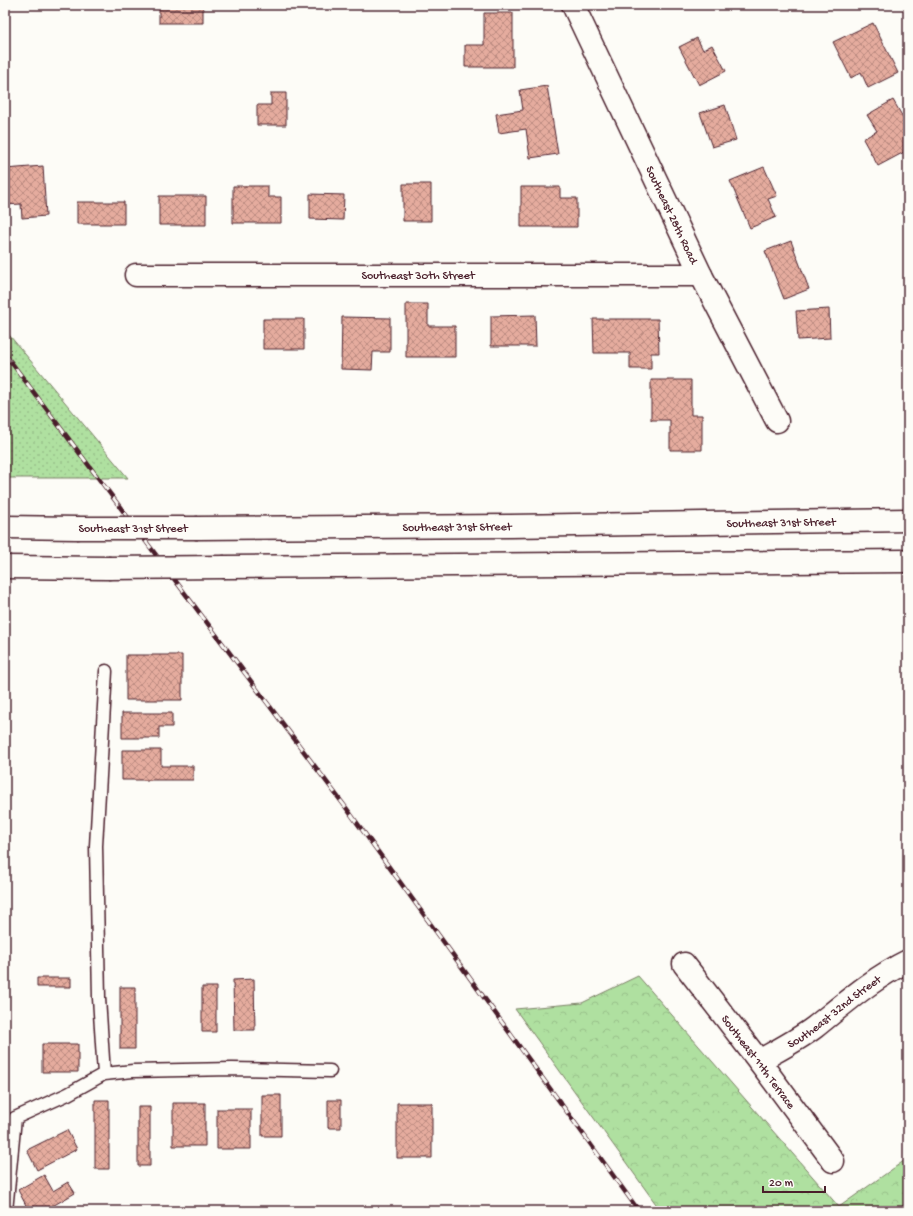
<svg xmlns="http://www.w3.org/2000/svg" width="913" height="1216" viewBox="0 0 913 1216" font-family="'Gochi Hand',sans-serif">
<defs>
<pattern id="grass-dots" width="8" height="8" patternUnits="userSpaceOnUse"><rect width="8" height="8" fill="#afe0a0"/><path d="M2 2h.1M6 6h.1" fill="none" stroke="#98c08a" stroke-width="1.8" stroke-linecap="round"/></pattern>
<pattern id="forest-crowns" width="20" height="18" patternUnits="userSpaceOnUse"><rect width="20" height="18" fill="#afe0a0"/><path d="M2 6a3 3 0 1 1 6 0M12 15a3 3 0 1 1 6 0" fill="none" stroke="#98c08a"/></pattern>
<pattern id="building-cross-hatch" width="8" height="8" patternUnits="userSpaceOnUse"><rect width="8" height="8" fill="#e5ac9e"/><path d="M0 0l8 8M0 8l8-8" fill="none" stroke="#bc8b81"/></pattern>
</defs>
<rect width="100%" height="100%" fill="#fdfcf7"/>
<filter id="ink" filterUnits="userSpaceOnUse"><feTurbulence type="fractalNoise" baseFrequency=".025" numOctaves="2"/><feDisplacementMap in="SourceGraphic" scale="8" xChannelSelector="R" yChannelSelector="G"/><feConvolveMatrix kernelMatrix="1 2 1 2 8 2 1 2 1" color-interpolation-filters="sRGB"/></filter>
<g filter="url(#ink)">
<path fill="url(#grass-dots)" stroke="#7c8066" d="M 5,330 L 128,478 L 5,478 Z"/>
<path fill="url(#forest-crowns)" stroke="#7c8066" d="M 638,976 L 839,1207 L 908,1158 L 908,1211 L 661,1211 L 515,1009 L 582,1003 Z"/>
<path fill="url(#building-cross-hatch)" stroke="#4a1f2b" d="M 159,5 L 203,5 L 203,23 L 159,23 Z
M 484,13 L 513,13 L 513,67 L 465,67 L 465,45 L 484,45 Z
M 873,23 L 898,73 L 868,88 L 861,72 L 851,78 L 833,42 Z
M 697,38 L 703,50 L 712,45 L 726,71 L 699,85 L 679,47 Z
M 547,86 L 558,154 L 530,158 L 526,129 L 499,133 L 496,114 L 523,110 L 520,90 Z
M 271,93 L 286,93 L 286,125 L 257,125 L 257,105 L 271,105 Z
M 893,100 L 908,126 L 908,150 L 878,166 L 863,139 L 877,131 L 867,115 Z
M 725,105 L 736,140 L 712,147 L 700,113 Z
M 43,166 L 46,216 L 22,218 L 21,204 L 5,205 L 5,169 Z
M 764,167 L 777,196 L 768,199 L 776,217 L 750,228 L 730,181 Z
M 403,184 L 431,184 L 431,221 L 403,221 Z
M 233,186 L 268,186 L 268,197 L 281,197 L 281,223 L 233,223 Z
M 521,187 L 560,187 L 560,198 L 577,198 L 577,227 L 521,227 Z
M 310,194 L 344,195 L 343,220 L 310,219 Z
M 159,196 L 206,196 L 206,225 L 159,225 Z
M 77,202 L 124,202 L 124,224 L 77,224 Z
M 791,241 L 809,289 L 784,299 L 765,251 Z
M 406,304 L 428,304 L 428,326 L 455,326 L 455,357 L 406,357 Z
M 829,309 L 830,338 L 798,340 L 796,311 Z
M 535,315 L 536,346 L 491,346 L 491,316 Z
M 342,317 L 390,318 L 390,352 L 373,352 L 372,370 L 341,369 Z
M 263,319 L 304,319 L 304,349 L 263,349 Z
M 593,319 L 658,319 L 659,353 L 651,353 L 651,369 L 630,369 L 630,353 L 594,353 Z
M 651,380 L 691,380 L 691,415 L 702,415 L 702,450 L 670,450 L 670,420 L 651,420 Z
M 126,655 L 182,655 L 182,700 L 126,700 Z
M 122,713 L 172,713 L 172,727 L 159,727 L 159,738 L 122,738 Z
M 122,750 L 161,750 L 161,766 L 193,766 L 193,780 L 122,780 Z
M 37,978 L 71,978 L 71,987 L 37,987 Z
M 254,979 L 255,1030 L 234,1030 L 233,980 Z
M 120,987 L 135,987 L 135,1049 L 120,1049 Z
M 202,987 L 216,987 L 216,1032 L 202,1032 Z
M 42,1044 L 78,1044 L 78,1072 L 42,1072 Z
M 262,1095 L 281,1095 L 281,1136 L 262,1136 Z
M 95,1100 L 109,1100 L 109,1169 L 95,1169 Z
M 328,1100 L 341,1100 L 341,1128 L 328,1128 Z
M 173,1103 L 205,1103 L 205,1146 L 173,1146 Z
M 397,1103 L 432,1103 L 432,1158 L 397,1158 Z
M 138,1107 L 150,1107 L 150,1166 L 138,1166 Z
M 217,1109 L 251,1109 L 251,1149 L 217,1149 Z
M 67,1130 L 77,1149 L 37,1170 L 27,1150 Z
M 44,1175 L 53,1191 L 68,1182 L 75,1193 L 44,1211 L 29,1211 L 18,1190 Z"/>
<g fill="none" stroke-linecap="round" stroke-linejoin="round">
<g stroke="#4a1f2b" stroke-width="15">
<path id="lane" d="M 104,1074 L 99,998 L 96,846 L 106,671
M 6,1211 L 15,1118 L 68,1094 L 104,1074 L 133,1071 L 232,1069 L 330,1071"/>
</g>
<g stroke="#4a1f2b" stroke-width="25">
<g id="street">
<path id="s1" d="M 573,5 L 701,275 L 777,421"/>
<path id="s2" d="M 136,275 L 701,275"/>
<path id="s3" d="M 684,964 L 759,1061 L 833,1161"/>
<path id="s4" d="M 759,1061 C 778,1050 798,1040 815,1027 C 845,1003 873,978 908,961"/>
</g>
</g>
<g stroke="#4a1f2b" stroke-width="25">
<g id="secondary">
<path d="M 5,527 L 77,528"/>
<path id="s5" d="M 198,528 L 510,526 L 908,520"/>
<path d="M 5,567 L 108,568"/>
<path d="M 225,567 L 908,561"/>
</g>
</g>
<use href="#lane" stroke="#fdfcf7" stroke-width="12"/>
<use href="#street" stroke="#fdfcf7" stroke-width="22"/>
<use href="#secondary" stroke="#fdfcf7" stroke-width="22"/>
<g stroke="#4a1f2b" stroke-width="4.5">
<path id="rail" d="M 5,354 L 347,809 L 639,1211"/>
</g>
<use href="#rail" stroke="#fdfcf7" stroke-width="3" stroke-dasharray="9" stroke-linecap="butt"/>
<g stroke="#4a1f2b" stroke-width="25" stroke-linecap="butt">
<g id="secondary-bridge">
<path id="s6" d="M 77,528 L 198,528"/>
<path d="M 108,568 L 225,567"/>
</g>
</g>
<use href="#secondary-bridge" stroke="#fdfcf7" stroke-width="22"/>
</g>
</g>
<g text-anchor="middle" stroke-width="3.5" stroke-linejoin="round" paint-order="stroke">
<g font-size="12" fill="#4a1f2b" stroke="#fdfcf7">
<text dy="4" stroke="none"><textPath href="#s1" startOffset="232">Southeast 28th Road</textPath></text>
<text dy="4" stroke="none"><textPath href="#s2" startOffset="282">Southeast 30th Street</textPath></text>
<text dy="4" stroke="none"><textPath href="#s5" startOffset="583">Southeast 31st Street</textPath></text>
<text dy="4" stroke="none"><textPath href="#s5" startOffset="259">Southeast 31st Street</textPath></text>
<text dy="4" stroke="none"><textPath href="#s6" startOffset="56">Southeast 31st Street</textPath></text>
<text dy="4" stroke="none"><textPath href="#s4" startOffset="90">Southeast 32nd Street</textPath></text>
<text dy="4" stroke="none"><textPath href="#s3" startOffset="123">Southeast 11th Terrace</textPath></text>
</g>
</g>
<rect width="913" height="1216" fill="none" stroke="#fdfcf7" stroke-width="20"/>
<rect x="10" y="10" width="893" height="1196" fill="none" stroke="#4a1f2b" stroke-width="1.5" filter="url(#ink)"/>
<path d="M763 1186v6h62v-6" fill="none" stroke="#4a1f2b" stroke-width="2"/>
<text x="769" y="1186" font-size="12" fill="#4a1f2b" stroke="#fdfcf7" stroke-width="3" paint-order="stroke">20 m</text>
</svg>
